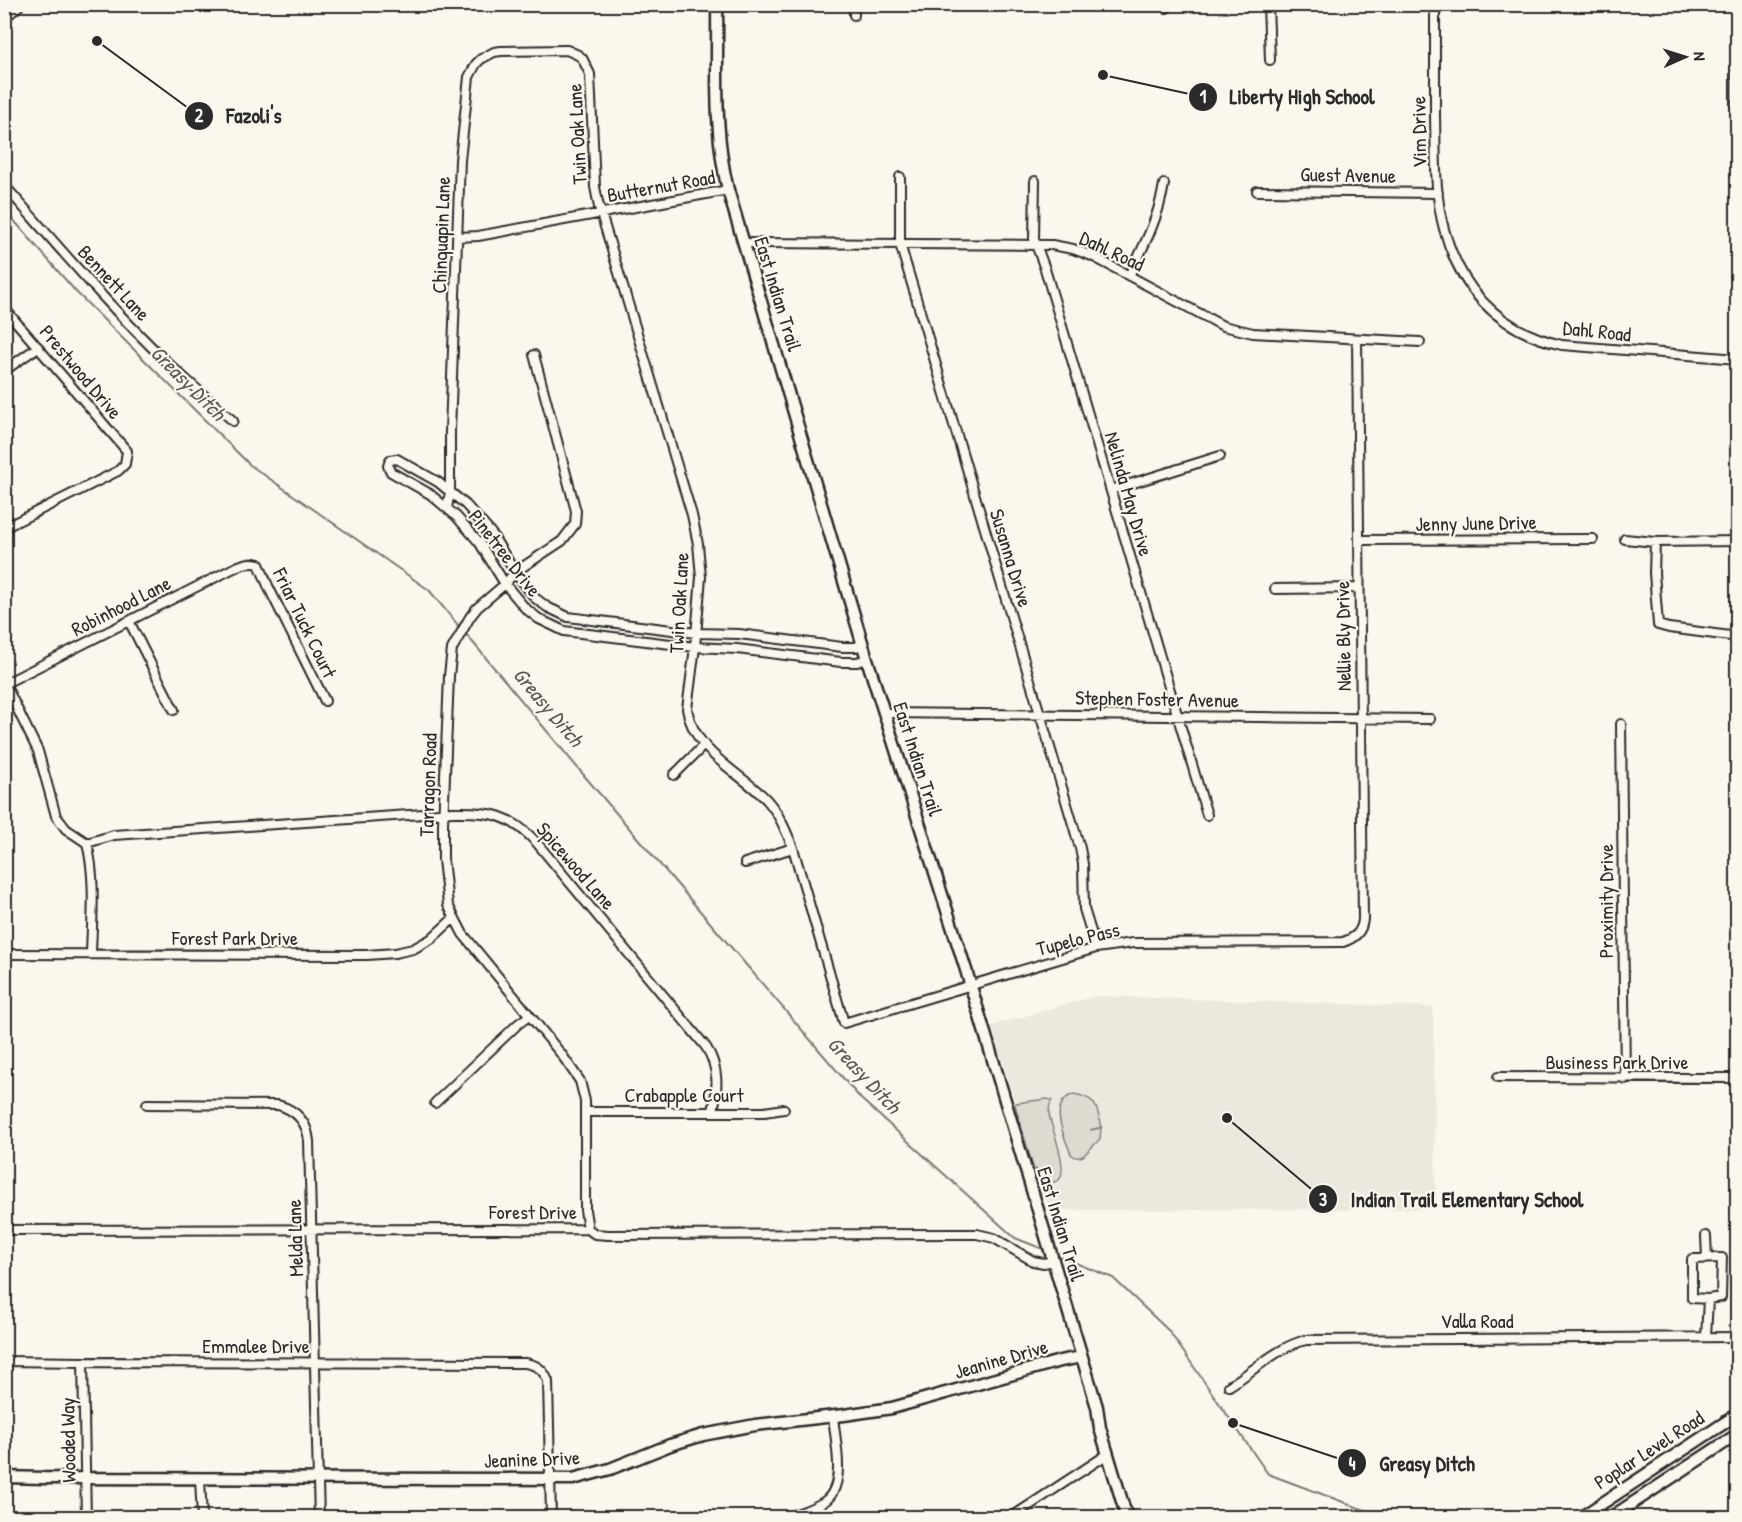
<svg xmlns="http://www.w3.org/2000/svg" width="1742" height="1522" viewBox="0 0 1742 1522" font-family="'Patrick Hand',sans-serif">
<rect width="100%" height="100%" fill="#fbf7ec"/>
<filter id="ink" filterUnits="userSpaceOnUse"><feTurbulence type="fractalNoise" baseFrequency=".0167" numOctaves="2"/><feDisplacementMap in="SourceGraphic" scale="12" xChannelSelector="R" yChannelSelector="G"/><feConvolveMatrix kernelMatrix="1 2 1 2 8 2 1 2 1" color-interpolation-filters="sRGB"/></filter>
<g filter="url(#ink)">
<path fill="#ebe8de" d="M 1095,996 L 1433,1007 L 1436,1209 L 1056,1210 L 1050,1211 L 991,1026 Z"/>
<path fill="#dddad0" stroke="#84827e" stroke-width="1.5" d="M 1074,1094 C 1097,1098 1096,1106 1102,1127 L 1090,1130 L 1101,1128 L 1100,1139 L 1083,1156 C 1078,1158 1075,1158 1071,1154 C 1064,1136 1047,1103 1074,1094 Z
M 1047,1099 L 1052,1100 C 1049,1106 1048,1112 1050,1119 C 1052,1129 1079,1194 1045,1180 C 1041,1178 1038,1174 1036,1169 L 1034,1170 L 1015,1105 L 1016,1103 Z"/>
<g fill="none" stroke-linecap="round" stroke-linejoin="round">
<path stroke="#7b7a75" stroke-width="2" d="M 4,209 L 77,293 L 250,465 L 429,590 L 461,629
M 465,633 L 587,779 L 861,1099 L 1015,1238 L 1043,1249
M 1058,1256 L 1113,1278 L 1169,1331 L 1268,1474 L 1362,1509 L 1391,1518"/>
<g stroke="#2b2b2b" stroke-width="12">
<path id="street" d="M 854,4 L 854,15
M 1166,4 L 1167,8
M 1268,4 L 1270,60
M 1435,4 C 1435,41 1435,78 1435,115 C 1436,153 1434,193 1444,229 C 1461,291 1500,331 1562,345 L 1738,359
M 1736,175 L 1737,4
M 900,177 L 900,244 L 1080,848 L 1083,864 L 1084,909 L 1096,948
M 1035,181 L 1034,239 L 1045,269 L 1207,815
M 4,185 C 57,245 109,307 167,362 C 188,382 211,401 233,421
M 1257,191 L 1438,193
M 458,237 L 478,236 L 728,190
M 744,243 L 1052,245 L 1073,249 L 1092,256 L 1223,326 L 1253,333 L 1420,342
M 1129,276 C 1144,246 1159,217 1164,184
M 4,308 L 127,451 L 125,464 L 118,471 L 4,528
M 534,355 L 576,511 L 575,524 L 562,541 L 515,572 L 505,584 L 477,608 L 470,617 L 452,649 L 449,676 L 443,825 L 443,859 L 448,905 L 463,934 L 562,1055 L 580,1081 L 585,1101 L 585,1210 L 588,1229
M 4,371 L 38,347
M 1111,490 L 1220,456
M 447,508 L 450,492 L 450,431 L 460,160 L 469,77 L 476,64 L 481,59 L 494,52 L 501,51 L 567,50 L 578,55 L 582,58 L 590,74 L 595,187 L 599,207 L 692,515 L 698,544 L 701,577 L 695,647 L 687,709 C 694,752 738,771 766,799 C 779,813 786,831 793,848 L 844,1023 L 1096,948 L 1133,943 L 1343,942 C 1355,938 1362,932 1363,919 L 1357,339
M 1625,539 L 1655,542 L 1738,541
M 1360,540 L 1593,539
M 1655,542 L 1654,573 L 1658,625 L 1669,628 L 1738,637
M 1275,589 L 1359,588
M 129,621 L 174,710
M 863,645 L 855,647 L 842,647 L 739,634 L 696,633 L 568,617 L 547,607 L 535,598 L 515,572 L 491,533 L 466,505 L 438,482 L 397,459 L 390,460 L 388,466 L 391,472 L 430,494 L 456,516 L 479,542 L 505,584 L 525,608 L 539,619 L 564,631 L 695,647 L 737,649 L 841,662 L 857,662 L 867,659
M 4,682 L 38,751 L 56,816 L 66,829 L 87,843 C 96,880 92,916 91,954
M 4,684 L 230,570 C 240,565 248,561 259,564 L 269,588 L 325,701
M 884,713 L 1430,719
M 1621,724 L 1625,1079
M 674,775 L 704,745
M 87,843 L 114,835 L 453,812 C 490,811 510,814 537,843 L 706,1047 C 719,1067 718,1088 713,1111
M 745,863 L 793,848
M 4,954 L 367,955 L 395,953 L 413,949 L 431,939 L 454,918
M 1498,1077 L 1738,1078
M 435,1103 L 518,1024 L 529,1016
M 147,1104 L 278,1105 C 296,1110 307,1121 309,1141 L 319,1518
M 585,1112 L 764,1112 L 784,1109
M 4,1230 L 588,1229 L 595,1234 L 608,1235 L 958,1234 L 977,1234 L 994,1238 L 1033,1261 L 1044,1263 L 1053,1261
M 1706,1236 L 1707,1258
M 1706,1337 L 1708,1299 L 1692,1298 L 1692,1259 L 1722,1258 L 1721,1297 L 1708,1299
M 4,1361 L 83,1362 L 525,1363 C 537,1365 543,1369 548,1381 L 551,1518
M 83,1362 L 86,1518
M 1229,1386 C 1254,1371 1277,1347 1306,1340 L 1738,1337
M 200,1479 L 202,1518
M 786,1518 C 798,1513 814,1509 825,1501 C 847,1485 835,1441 833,1416
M 1010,1518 L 1108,1454"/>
</g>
<g stroke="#2b2b2b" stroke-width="15">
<path id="secondary" d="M 717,4 C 718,67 713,129 728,190 L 867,659 L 966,970 L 1097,1407 L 1100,1428 L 1127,1518
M 4,1477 L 44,1478 L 573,1479 L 610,1469 L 670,1445 L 703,1435 L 755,1425 L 844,1415 L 892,1408 L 1060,1361 L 1082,1357
M 1580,1518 L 1738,1414
M 1610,1518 L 1738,1434"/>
</g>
<g stroke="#2b2b2b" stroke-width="16">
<path id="primary" d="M 4,16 L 18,4"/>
</g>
<use href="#street" stroke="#fbf7ec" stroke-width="8"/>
<use href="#secondary" stroke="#fbf7ec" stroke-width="10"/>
<use href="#primary" stroke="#fbf7ec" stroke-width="12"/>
</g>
</g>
<g text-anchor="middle" stroke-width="4.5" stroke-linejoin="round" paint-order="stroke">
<g font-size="20" fill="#2b2b2b" stroke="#fbf7ec">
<text transform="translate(1419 132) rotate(-91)" y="7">Vim Drive</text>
<text transform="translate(577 134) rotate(-93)" y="7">Twin Oak Lane</text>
<text transform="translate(1348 175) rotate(1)" y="7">Guest Avenue</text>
<text transform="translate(661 186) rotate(-10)" y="7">Butternut Road</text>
<text transform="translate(441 235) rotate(-88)" y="7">Chinquapin Lane</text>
<text transform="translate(1112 251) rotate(25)" y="7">Dahl Road</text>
<text transform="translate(114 283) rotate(47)" y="7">Bennett Lane</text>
<text transform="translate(778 294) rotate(73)" y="7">East Indian Trail</text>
<text transform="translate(1597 331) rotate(6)" y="7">Dahl Road</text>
<text transform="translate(81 372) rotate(50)" y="7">Prestwood Drive</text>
<text transform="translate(1129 494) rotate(74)" y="7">Nelinda May Drive</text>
<text transform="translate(1476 523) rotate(-1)" y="7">Jenny June Drive</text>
<text transform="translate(505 553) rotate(52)" y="7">Pinetree Drive</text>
<text transform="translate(1011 558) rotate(73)" y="7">Susanna Drive</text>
<text transform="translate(679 603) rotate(-87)" y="7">Twin Oak Lane</text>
<text transform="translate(121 606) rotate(-27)" y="7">Robinhood Lane</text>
<text transform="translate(305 623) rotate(64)" y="7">Friar Tuck Court</text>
<text transform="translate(1343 636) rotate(-91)" y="7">Nellie Bly Drive</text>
<text transform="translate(1157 699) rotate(1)" y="7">Stephen Foster Avenue</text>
<text transform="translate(918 759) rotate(72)" y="7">East Indian Trail</text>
<text transform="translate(428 785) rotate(-88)" y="7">Tarragon Road</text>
<text transform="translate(576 866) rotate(49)" y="7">Spicewood Lane</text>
<text transform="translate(1606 901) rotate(-90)" y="7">Proximity Drive</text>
<text x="235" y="945">Forest Park Drive</text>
<text transform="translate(1078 939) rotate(-14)" y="7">Tupelo Pass</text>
<text x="1617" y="1069">Business Park Drive</text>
<text x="684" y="1102">Crabapple Court</text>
<text x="533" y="1219">Forest Drive</text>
<text transform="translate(1061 1224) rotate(73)" y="7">East Indian Trail</text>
<text transform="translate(295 1238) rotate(-92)" y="7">Melda Lane</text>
<text x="1477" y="1328">Valla Road</text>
<text x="256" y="1353">Emmalee Drive</text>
<text transform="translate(1001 1359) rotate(-16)" y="7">Jeanine Drive</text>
<text transform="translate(68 1440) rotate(-91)" y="7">Wooded Way</text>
<text transform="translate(1649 1450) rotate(-33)" y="7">Poplar Level Road</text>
<text transform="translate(532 1459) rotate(-2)" y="7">Jeanine Drive</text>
</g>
<g font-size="21" font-style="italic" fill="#5a5956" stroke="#fbf7ec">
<text transform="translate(188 383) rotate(45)" y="7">Greasy Ditch</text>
<text transform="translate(548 707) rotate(50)" y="7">Greasy Ditch</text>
<text transform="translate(864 1075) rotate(47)" y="7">Greasy Ditch</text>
</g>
</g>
<path fill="none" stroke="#2b2b2b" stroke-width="2" d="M1103 75L1203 97M97 41L199 116M1227 1118L1323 1199M1233 1423L1352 1463"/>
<g fill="#2b2b2b" stroke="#fbf7ec" stroke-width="2">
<circle cx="1103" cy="75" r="6"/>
<circle cx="97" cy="41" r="6"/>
<circle cx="1227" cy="1118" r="6"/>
<circle cx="1233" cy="1423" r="6"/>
<circle cx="1203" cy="97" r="15"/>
<circle cx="199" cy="116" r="15"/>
<circle cx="1323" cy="1199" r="15"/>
<circle cx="1352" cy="1463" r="15"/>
</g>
<g font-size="18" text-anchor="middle" font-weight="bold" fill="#fff">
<text x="1203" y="103">1</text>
<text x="199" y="122">2</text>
<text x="1323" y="1206">3</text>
<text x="1352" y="1470">4</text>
</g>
<g font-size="21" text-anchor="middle" font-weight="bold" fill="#2b2b2b" stroke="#fbf7ec" stroke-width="4.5" stroke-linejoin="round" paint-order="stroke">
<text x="1302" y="104">Liberty High School</text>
<text x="254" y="123">Fazoli's</text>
<text x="1467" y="1207">Indian Trail Elementary School</text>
<text x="1427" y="1471">Greasy Ditch</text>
</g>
<rect width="1742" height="1522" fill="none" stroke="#fbf7ec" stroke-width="24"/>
<rect x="12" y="12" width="1718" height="1498" fill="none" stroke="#2b2b2b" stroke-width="2" filter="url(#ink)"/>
<g transform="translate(1685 57) rotate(87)" stroke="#fbf7ec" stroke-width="4.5" paint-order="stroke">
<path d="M0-4.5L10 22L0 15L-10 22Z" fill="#2b2b2b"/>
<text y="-9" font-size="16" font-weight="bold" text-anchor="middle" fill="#2b2b2b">N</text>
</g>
</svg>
